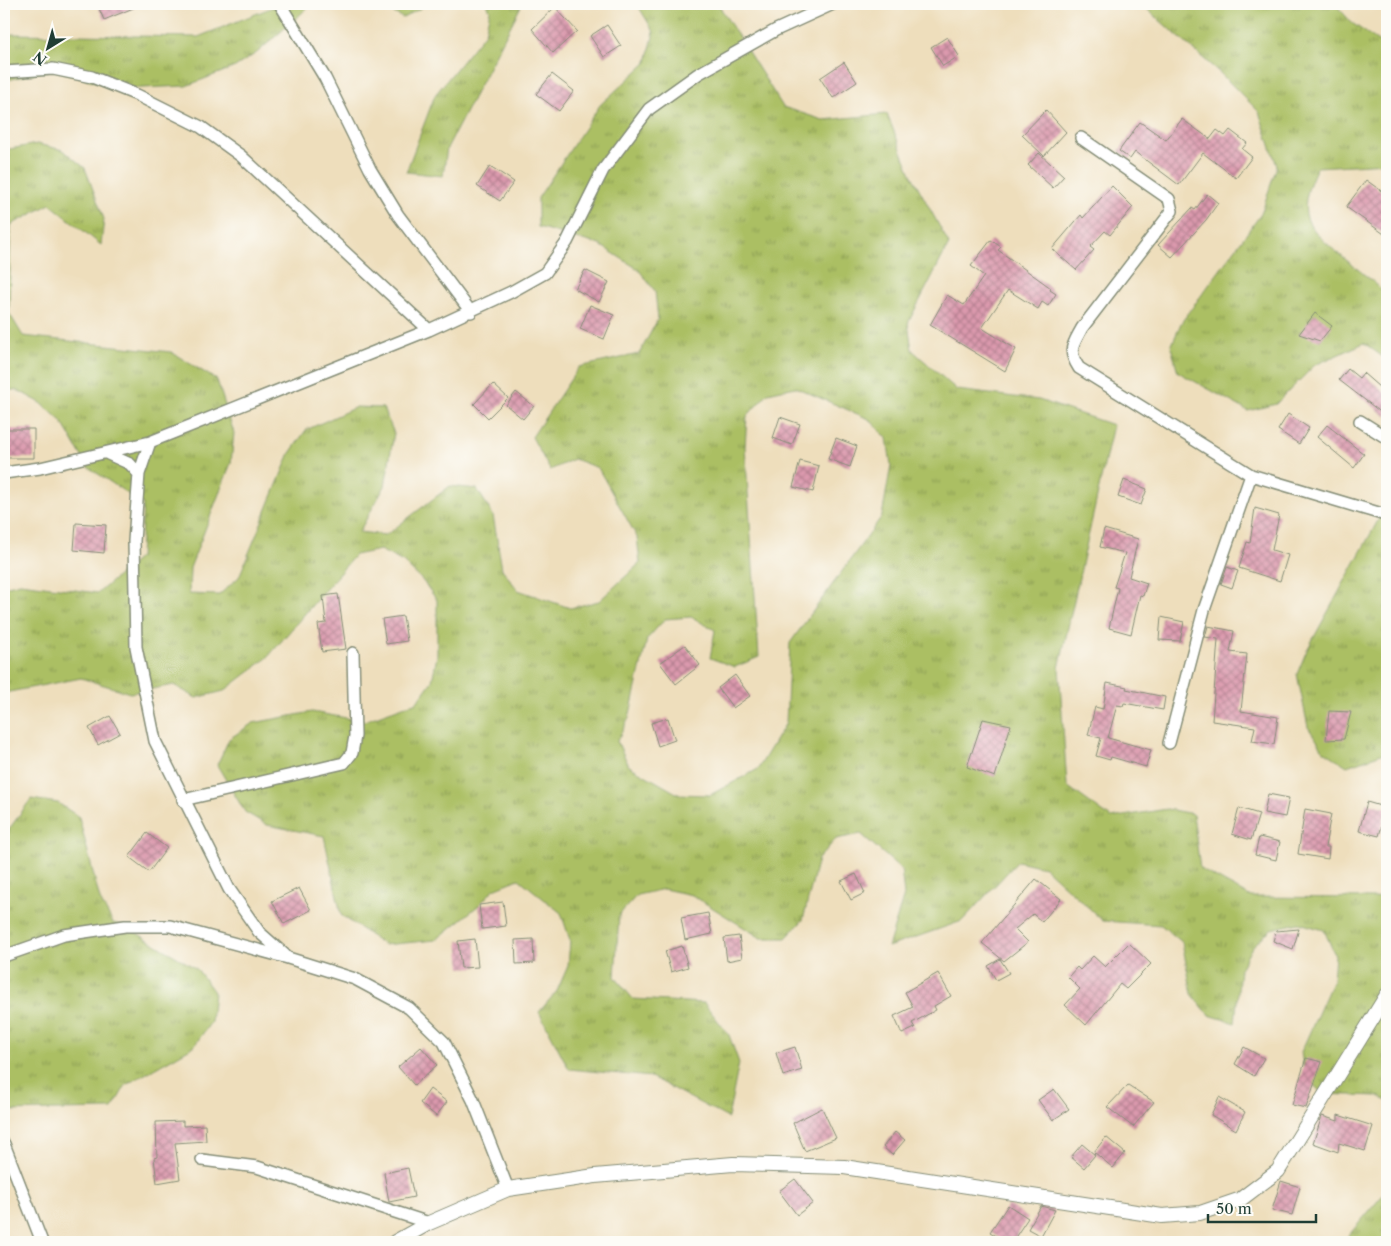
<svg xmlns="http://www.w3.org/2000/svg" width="1391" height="1246" viewBox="0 0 1391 1246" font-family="'Libre Caslon Text',serif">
<defs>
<pattern id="grass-tufts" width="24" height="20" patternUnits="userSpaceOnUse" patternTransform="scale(1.25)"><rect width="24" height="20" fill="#abbf64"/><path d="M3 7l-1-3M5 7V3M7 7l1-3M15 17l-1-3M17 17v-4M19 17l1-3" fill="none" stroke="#8b9c53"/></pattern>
<pattern id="building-cross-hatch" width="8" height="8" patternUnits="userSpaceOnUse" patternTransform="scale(1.25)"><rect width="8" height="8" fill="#db99ad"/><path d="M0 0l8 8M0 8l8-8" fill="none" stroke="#b17e8e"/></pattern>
</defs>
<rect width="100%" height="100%" fill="#fdfcf7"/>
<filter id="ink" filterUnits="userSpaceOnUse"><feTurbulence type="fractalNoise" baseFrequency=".02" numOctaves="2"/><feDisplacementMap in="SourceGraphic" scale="10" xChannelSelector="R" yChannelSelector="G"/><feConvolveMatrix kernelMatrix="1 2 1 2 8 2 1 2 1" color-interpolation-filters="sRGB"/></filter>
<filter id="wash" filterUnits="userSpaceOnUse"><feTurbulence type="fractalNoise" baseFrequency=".0096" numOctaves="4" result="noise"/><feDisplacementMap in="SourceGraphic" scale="20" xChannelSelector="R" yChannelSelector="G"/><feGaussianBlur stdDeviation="1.12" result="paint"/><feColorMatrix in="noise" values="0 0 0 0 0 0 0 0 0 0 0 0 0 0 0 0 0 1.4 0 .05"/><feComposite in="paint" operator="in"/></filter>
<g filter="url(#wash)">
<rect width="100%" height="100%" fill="#eedebc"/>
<path fill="url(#grass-tufts)" stroke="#657e4c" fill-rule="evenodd" d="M 277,4 L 312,4 L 258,52 L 235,67 L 186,86 L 120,89 L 53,69 L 4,81 L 4,37 L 12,34 L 198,37 L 273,7 Z
M 377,4 L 428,4 L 403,18 Z
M 486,4 L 522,4 L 447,148 L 443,176 L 406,172 L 435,95 L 485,33 L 490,10 Z
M 637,4 L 718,4 L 783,107 L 823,120 L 887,114 L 911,174 L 949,244 L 908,323 L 912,350 L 957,390 L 1039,400 L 1113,425 L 1059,668 L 1067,786 L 1111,818 L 1167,809 L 1193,814 L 1200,869 L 1251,897 L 1376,898 L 1387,893 L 1387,1101 L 1378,1096 L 1323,1094 L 1305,1077 L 1301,1052 L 1333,980 L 1335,955 L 1324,930 L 1299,923 L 1271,929 L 1252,947 L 1240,969 L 1235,1023 L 1209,1015 L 1192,994 L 1182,942 L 1161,925 L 1103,921 L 1044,867 L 1018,861 L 962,921 L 888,947 L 904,895 L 901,869 L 861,834 L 836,839 L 818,859 L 803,920 L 786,938 L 761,938 L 692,895 L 664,889 L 637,895 L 619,915 L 615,977 L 633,999 L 704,1003 L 729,1035 L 739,1063 L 728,1118 L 651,1077 L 569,1069 L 539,1012 L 557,991 L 568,966 L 570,940 L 561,913 L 519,879 L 494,889 L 479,905 L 436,940 L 384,945 L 341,915 L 324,836 L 267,825 L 245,812 L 217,765 L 229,739 L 253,723 L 312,712 L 364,721 L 417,702 L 432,681 L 437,656 L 437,600 L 422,580 L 403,562 L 380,550 L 355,555 L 267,658 L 224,691 L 196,698 L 174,685 L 130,693 L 81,678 L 4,693 L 4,587 L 20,583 L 98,593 L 140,557 L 143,504 L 88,467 L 61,421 L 41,403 L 19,391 L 4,389 L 4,150 L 37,144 L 63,150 L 85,168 L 104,219 L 101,245 L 50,204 L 11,225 L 9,313 L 23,336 L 171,352 L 217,380 L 234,433 L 231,463 L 190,568 L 189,594 L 219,595 L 239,577 L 290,453 L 306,430 L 356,407 L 383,408 L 394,433 L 385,486 L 359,532 L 386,535 L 450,486 L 477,489 L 493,515 L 502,569 L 518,590 L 570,608 L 599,601 L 640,563 L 637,537 L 598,468 L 574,459 L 550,470 L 532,437 L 579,367 L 639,354 L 658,319 L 655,291 L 638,269 L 600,245 L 538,227 L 538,198 L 600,105 L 647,62 L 654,32 ZM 795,387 L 869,419 L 887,438 L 891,465 L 882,516 L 790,643 L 786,723 L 758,769 L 710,795 L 678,794 L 629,766 L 617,741 L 629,718 L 647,639 L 665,619 L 691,617 L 715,630 L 710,658 L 735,667 L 759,657 L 745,447 L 747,416 L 768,393 Z
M 1141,4 L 1335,4 L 1352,23 L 1387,47 L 1387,163 L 1317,167 C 1310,183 1302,201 1307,218 C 1315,242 1369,274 1387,295 L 1387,360 L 1364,343 L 1315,365 L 1276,404 L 1248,411 L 1178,372 L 1171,347 L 1181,323 L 1261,214 L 1277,166 L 1259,112 L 1220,73 Z
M 1387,504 L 1387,752 L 1347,766 L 1324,751 L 1308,727 L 1297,674 L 1307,650 Z
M 31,799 L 58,803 L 79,817 L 100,900 L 113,923 L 125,926 L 197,969 L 214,992 L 211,1022 L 194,1046 L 126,1085 L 112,1109 L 4,1111 L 4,836 Z
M 1387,1190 L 1387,1242 L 1343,1242 Z"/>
<g id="blocks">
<path fill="url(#building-cross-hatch)" d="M 97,4 L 143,4 L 104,20 Z
M 555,7 L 577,31 L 553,53 L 532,29 Z
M 607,25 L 621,46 L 604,57 L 590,36 Z
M 947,37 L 959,56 L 943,66 L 931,47 Z
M 844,62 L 857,82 L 833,98 L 820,78 Z
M 552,74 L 574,91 L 559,111 L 536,94 Z
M 1046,110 L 1066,132 L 1044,156 L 1022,135 Z
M 1182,119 L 1210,139 L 1217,130 L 1225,136 L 1230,130 L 1247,143 L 1242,149 L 1252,157 L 1236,178 L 1203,153 L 1179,185 L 1135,152 L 1130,159 L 1119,151 L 1140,122 L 1166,140 Z
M 1039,153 L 1064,176 L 1053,188 L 1028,165 Z
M 490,166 L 514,182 L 500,201 L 477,186 Z
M 1366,180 L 1387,195 L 1387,236 L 1346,207 Z
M 1112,186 L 1133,207 L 1110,235 L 1105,231 L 1090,247 L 1094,250 L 1076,270 L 1052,249 L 1081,215 L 1083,218 Z
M 1207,194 L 1218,203 L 1206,220 L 1172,257 L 1158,245 L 1192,208 L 1195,210 Z
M 991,240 L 1001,247 L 998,250 L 1051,288 L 1050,290 L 1056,294 L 1048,306 L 1042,302 L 1038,309 L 1008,290 L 982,328 L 1016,349 L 1005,371 L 930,325 L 947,295 L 964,305 L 984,276 L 971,266 Z
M 585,270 L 609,282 L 599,302 L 575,289 Z
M 590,305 L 614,315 L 604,339 L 580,329 Z
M 1315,313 L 1332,326 L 1320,341 L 1299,334 Z
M 1348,369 L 1359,378 L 1363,373 L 1387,394 L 1387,417 L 1339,380 Z
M 493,384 L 508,398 L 488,418 L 474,404 Z
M 516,392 L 534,406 L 523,419 L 506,405 Z
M 1288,414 L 1309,428 L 1299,444 L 1278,430 Z
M 780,417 L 800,424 L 792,445 L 773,438 Z
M 1327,425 L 1364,454 L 1354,468 L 1317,437 Z
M 4,429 L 34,429 L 34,458 L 4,458 Z
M 836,438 L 857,446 L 850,467 L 828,459 Z
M 800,461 L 819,466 L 813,492 L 793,487 Z
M 1124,480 L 1147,489 L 1141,505 L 1118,497 Z
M 1255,508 L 1279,515 L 1272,550 L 1288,555 L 1280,581 L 1239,568 L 1247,542 L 1250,543 Z
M 76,523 L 106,525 L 104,553 L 74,550 Z
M 1104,529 L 1138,539 L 1129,577 L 1147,583 L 1143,596 L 1140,595 L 1131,634 L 1109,628 L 1118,588 L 1114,587 L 1125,553 L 1100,547 Z
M 1227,567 L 1238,571 L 1232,588 L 1221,584 Z
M 338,594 L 346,649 L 322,652 L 318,624 L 326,623 L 323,596 Z
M 403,616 L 407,641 L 386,644 L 382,619 Z
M 1161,617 L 1184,622 L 1180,641 L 1159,640 Z
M 1208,626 L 1234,631 L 1230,652 L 1247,654 L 1241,711 L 1278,717 L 1274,744 L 1252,741 L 1255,727 L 1212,721 L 1218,639 L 1205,637 Z
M 685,645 L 700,665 L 676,684 L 660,663 Z
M 735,675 L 750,696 L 733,708 L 718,688 Z
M 1107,683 L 1127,687 L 1126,689 L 1165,697 L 1163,710 L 1124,703 L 1123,706 L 1117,705 L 1108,738 L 1151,750 L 1146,767 L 1111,757 L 1110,760 L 1096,756 L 1101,738 L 1088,735 L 1095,707 L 1103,709 Z
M 1329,711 L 1351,712 L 1344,739 L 1326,740 Z
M 110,716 L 120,733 L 98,745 L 89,728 Z
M 668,718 L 675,740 L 658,746 L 651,723 Z
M 983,719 L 1011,725 L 995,777 L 967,767 Z
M 1268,794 L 1289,798 L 1285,817 L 1264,813 Z
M 1367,802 L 1387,808 L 1379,836 L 1359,831 Z
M 1239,808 L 1259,814 L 1251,840 L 1232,834 Z
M 1305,809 L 1331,814 L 1325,847 L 1329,847 L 1328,859 L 1298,854 Z
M 147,833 L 167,848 L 149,872 L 129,857 Z
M 1259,837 L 1280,842 L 1276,860 L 1255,855 Z
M 856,874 L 865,893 L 851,900 L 841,881 Z
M 1036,879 L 1061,899 L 1042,922 L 1033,914 L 1015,929 L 1028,942 L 1004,961 L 982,943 Z
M 299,888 L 311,910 L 284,924 L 272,901 Z
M 503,902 L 506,926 L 482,929 L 479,905 Z
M 708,913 L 712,934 L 685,940 L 681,918 Z
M 1299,929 L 1293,949 L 1273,941 L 1276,931 Z
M 739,936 L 742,958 L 727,961 L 724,938 Z
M 475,939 L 478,967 L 461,968 L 458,941 Z
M 533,939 L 534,963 L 516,964 L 515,940 Z
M 1129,943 L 1151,964 L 1126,989 L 1120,984 L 1086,1025 L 1065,1005 L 1080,989 L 1068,977 L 1077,967 L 1080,970 L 1093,956 L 1105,967 Z
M 682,946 L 688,967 L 671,972 L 665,951 Z
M 1000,959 L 1009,973 L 996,980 L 988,966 Z
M 938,973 L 951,996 L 934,1006 L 936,1010 L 912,1023 L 915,1028 L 902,1034 L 894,1016 L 913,1007 L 905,992 Z
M 421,1047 L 437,1065 L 414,1085 L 398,1067 Z
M 795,1047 L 802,1070 L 783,1076 L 776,1053 Z
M 1244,1047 L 1264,1058 L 1254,1076 L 1235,1064 Z
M 1306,1058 L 1322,1062 L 1306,1108 L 1292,1105 Z
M 1128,1085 L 1154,1102 L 1133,1127 L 1107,1107 Z
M 430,1089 L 447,1102 L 436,1116 L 420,1103 Z
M 1054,1089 L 1069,1109 L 1053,1120 L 1038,1100 Z
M 1219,1097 L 1245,1112 L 1236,1130 L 1211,1115 Z
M 822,1108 L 836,1138 L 805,1151 L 793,1123 Z
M 1338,1115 L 1373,1126 L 1365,1151 L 1339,1143 L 1338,1152 L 1313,1143 L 1322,1116 L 1338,1121 Z
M 183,1121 L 183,1126 L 205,1125 L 206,1141 L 175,1143 L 180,1179 L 157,1183 L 154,1158 L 157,1157 L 156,1122 Z
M 895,1132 L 905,1140 L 892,1155 L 883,1147 Z
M 1106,1137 L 1125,1153 L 1113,1168 L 1094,1152 Z
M 1082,1144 L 1095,1155 L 1084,1168 L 1071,1157 Z
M 408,1168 L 414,1197 L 389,1202 L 384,1173 Z
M 795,1179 L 813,1203 L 797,1215 L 779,1191 Z
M 1281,1181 L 1300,1187 L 1292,1215 L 1272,1210 Z
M 1008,1205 L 1028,1218 L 1012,1242 L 1006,1242 L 990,1232 Z
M 1041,1206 L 1055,1210 L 1041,1236 L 1028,1229 Z"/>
</g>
</g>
<g filter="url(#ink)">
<use href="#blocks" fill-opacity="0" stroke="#868e78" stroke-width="1"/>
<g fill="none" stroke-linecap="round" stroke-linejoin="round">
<g stroke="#868e78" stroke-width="14">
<path id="minor" d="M 280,4 L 325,78 L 370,169 L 398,215 L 471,312
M 4,72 L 53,69 L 92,77 L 137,95 L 201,127 L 241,156 L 429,330
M 1081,138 L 1169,199 L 1172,211 L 1082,328 C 1073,345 1067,350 1079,368 L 1251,475 L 1382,514 L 1387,513
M 1360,421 L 1387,438
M 150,442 L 139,474 L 134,541 L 136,647 L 155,741 L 229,889 L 259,932 L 285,955
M 108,454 L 130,464 L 139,474
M 4,473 L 40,468 L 150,442 L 429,330 L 511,292 L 545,273 L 567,242 L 603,170 L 649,109 L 698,74 L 776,30 L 833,4
M 1169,743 L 1204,610 L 1251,475
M 183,800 L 344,763 L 352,753 L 355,736 L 353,653
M 4,956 L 64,935 L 125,926 L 170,926 L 288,958 L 355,979 L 409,1008 L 444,1042 L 473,1100 L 508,1189
M 4,1144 L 42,1242
M 202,1160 L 257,1167 L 429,1223"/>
</g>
<g stroke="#868e78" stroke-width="16">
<path id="tertiary" d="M 395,1242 L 429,1223 L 508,1189 L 595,1176 L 733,1164 L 844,1167 L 1162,1216 L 1200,1213 L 1241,1199 L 1278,1171 L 1387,995"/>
</g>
<use href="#minor" stroke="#fff" stroke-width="11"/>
<use href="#tertiary" stroke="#fff" stroke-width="14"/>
</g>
</g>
<rect width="1391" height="1246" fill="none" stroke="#fdfcf7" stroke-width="20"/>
<g transform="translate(48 48) rotate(217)" stroke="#fdfcf7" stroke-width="4" paint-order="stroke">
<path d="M0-4L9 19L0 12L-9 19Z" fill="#1f3d34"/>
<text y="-8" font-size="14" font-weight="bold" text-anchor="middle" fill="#1f3d34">N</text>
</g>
<path d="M1208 1214v8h108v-8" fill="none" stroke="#1f3d34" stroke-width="2.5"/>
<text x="1216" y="1214" font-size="15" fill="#1f3d34" stroke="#fdfcf7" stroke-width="4" paint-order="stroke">50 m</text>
</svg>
